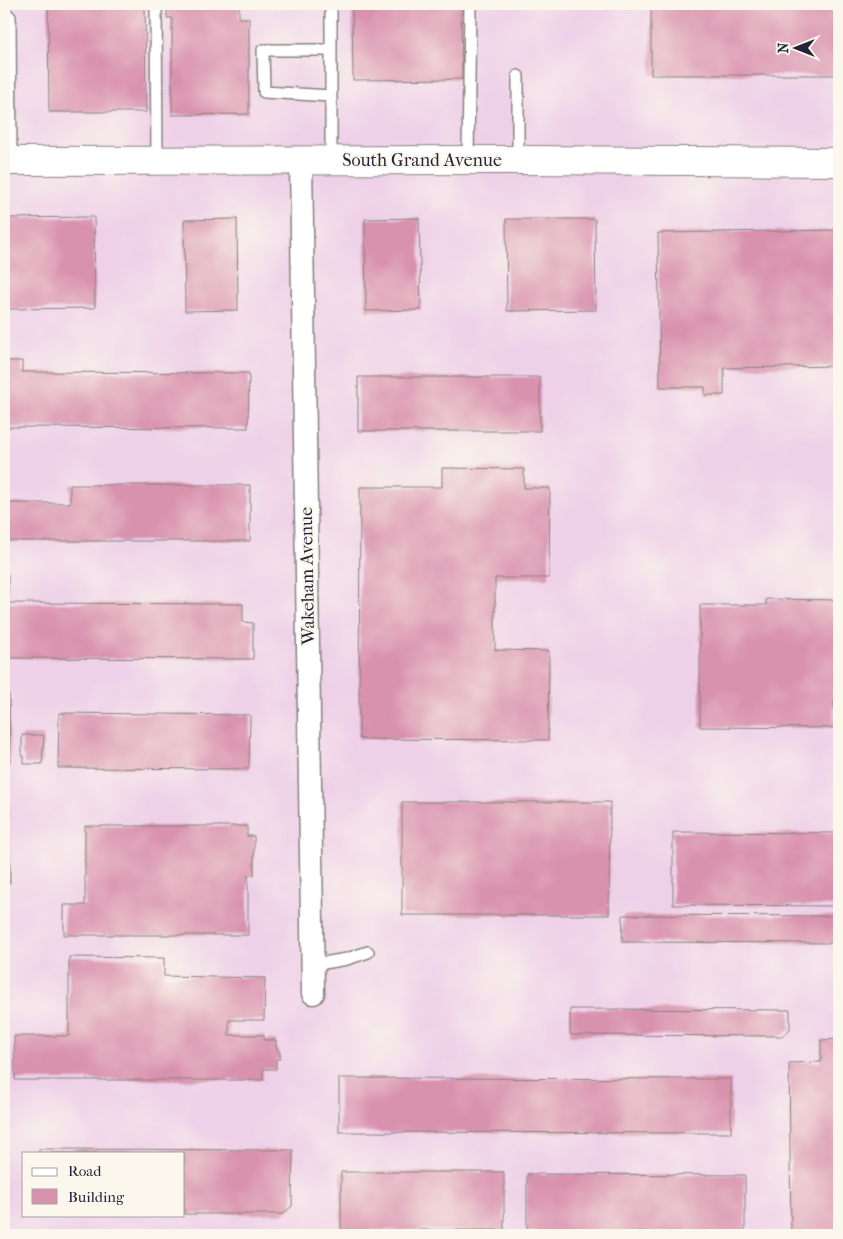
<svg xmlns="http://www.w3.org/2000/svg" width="843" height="1239" viewBox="0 0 843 1239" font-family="'IM FELL French Canon',serif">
<rect width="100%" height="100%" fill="#fbf7ec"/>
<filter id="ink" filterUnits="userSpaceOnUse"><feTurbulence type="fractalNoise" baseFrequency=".02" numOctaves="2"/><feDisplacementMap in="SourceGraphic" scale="10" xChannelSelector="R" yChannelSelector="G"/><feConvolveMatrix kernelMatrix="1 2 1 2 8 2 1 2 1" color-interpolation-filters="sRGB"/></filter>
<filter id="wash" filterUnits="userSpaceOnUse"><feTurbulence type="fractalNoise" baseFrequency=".0096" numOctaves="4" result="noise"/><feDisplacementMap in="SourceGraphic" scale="20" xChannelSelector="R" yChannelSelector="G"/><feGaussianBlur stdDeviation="1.12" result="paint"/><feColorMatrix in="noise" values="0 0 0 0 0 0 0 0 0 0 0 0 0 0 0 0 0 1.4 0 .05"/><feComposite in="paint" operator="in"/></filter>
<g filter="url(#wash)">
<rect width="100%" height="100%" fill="#ece3c3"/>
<path fill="#eed0e8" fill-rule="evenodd" d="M 4,4 L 839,4 L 839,1235 L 4,1235 ZM 24,1153 L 184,1153 L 184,1215 L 24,1215 Z"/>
<g id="blocks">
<path fill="#d992ae" d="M 48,4 L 145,4 L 146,112 L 49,112 Z
M 167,4 L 239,4 L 239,18 L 249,18 L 249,114 L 172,115 L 172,18 L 167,18 Z
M 352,4 L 461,4 L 462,79 L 353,80 Z
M 651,4 L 839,4 L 839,75 L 651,75 Z
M 94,217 L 95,308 L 5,309 L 4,218 Z
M 419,218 L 421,310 L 366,311 L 365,219 Z
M 237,219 L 238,310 L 185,311 L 184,220 Z
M 506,219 L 595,219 L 596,310 L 507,311 Z
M 839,230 L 839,366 L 724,368 L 724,395 L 705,395 L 705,387 L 660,387 L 658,233 Z
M 6,361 L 22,361 L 22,372 L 249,373 L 248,428 L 6,427 Z
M 358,377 L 540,377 L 540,431 L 358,431 Z
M 442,468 L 524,469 L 524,488 L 550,488 L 549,578 L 495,578 L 495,650 L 549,651 L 548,740 L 359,739 L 360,487 L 442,487 Z
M 70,485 L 250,485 L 250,541 L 7,541 L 7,503 L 70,503 Z
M 4,574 L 8,574 L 8,603 L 243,604 L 243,622 L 253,623 L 253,659 L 8,658 L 8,654 L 4,654 Z
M 766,599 L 839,600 L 839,700 L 834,700 L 834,728 L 700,727 L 700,605 L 766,605 Z
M 9,694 L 10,762 L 4,762 L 4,695 Z
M 59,713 L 250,715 L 249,769 L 58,768 Z
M 22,735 L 44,735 L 42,764 L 24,764 L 24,756 L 22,756 Z
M 4,801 L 9,801 L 10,883 L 4,883 Z
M 402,802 L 610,802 L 609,915 L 402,915 Z
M 85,826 L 247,826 L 247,836 L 254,836 L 254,875 L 248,875 L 248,935 L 64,935 L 64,905 L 85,905 Z
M 673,832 L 839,833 L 839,906 L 673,905 Z
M 623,915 L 839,916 L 839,943 L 622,942 Z
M 69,957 L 164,958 L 164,976 L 265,978 L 264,1020 L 229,1020 L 229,1035 L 264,1035 L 264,1040 L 276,1040 L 276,1048 L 280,1053 L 280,1059 L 276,1059 L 276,1069 L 263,1069 L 263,1080 L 15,1080 L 14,1036 L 69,1036 Z
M 570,1009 L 790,1010 L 790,1029 L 782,1036 L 570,1035 Z
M 839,1039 L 839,1235 L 791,1235 L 789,1063 L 821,1062 L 821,1040 Z
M 339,1078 L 731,1079 L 731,1133 L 339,1132 Z
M 39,1149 L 293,1150 L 292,1206 L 283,1214 L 184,1214 L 184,1153 L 39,1153 Z
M 341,1172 L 504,1172 L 504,1230 L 341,1230 Z
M 527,1174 L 745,1175 L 745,1233 L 527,1232 Z"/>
</g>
</g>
<g filter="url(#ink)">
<use href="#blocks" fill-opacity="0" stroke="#87827f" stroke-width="1"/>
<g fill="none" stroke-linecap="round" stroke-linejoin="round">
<g stroke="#87827f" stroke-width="14">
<path id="lane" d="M 156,4 L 157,160
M 331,4 L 331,160
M 4,11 L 10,17 L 11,161
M 331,50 L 263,50 L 264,92 L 331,96
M 468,160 L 470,4
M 518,160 L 518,76
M 312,965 L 347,959 L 368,952"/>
</g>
<g stroke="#87827f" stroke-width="25">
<path id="street" d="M 301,160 L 313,993"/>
</g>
<g stroke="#87827f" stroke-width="30">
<path id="secondary" d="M 4,161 L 518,160 L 839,162"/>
</g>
<use href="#lane" stroke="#fff" stroke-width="11"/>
<use href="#street" stroke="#fff" stroke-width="22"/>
<use href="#secondary" stroke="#fff" stroke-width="28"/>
</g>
</g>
<g text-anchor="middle" stroke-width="4.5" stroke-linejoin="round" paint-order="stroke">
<g font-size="18" fill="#22223b" stroke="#fbf7ec">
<text x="422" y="166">South Grand Avenue</text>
<text transform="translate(307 576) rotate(-91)" y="6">Wakeham Avenue</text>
</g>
</g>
<rect width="843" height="1239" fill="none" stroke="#fbf7ec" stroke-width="20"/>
<rect x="22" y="1152" width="162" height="65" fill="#fbf7ec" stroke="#a4a2a5"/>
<rect x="32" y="1168" width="25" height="8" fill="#ffffff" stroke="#a4a2a5"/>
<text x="68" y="1176" font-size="15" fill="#22223b">Road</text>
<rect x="32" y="1189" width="25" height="15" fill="#d992ae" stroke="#a4a2a5"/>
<text x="68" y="1202" font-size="15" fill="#22223b">Building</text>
<g transform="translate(796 48) rotate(270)" stroke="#fbf7ec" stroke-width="4" paint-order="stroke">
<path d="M0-4L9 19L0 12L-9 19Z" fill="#22223b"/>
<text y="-8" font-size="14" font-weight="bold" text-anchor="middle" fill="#22223b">N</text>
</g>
</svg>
